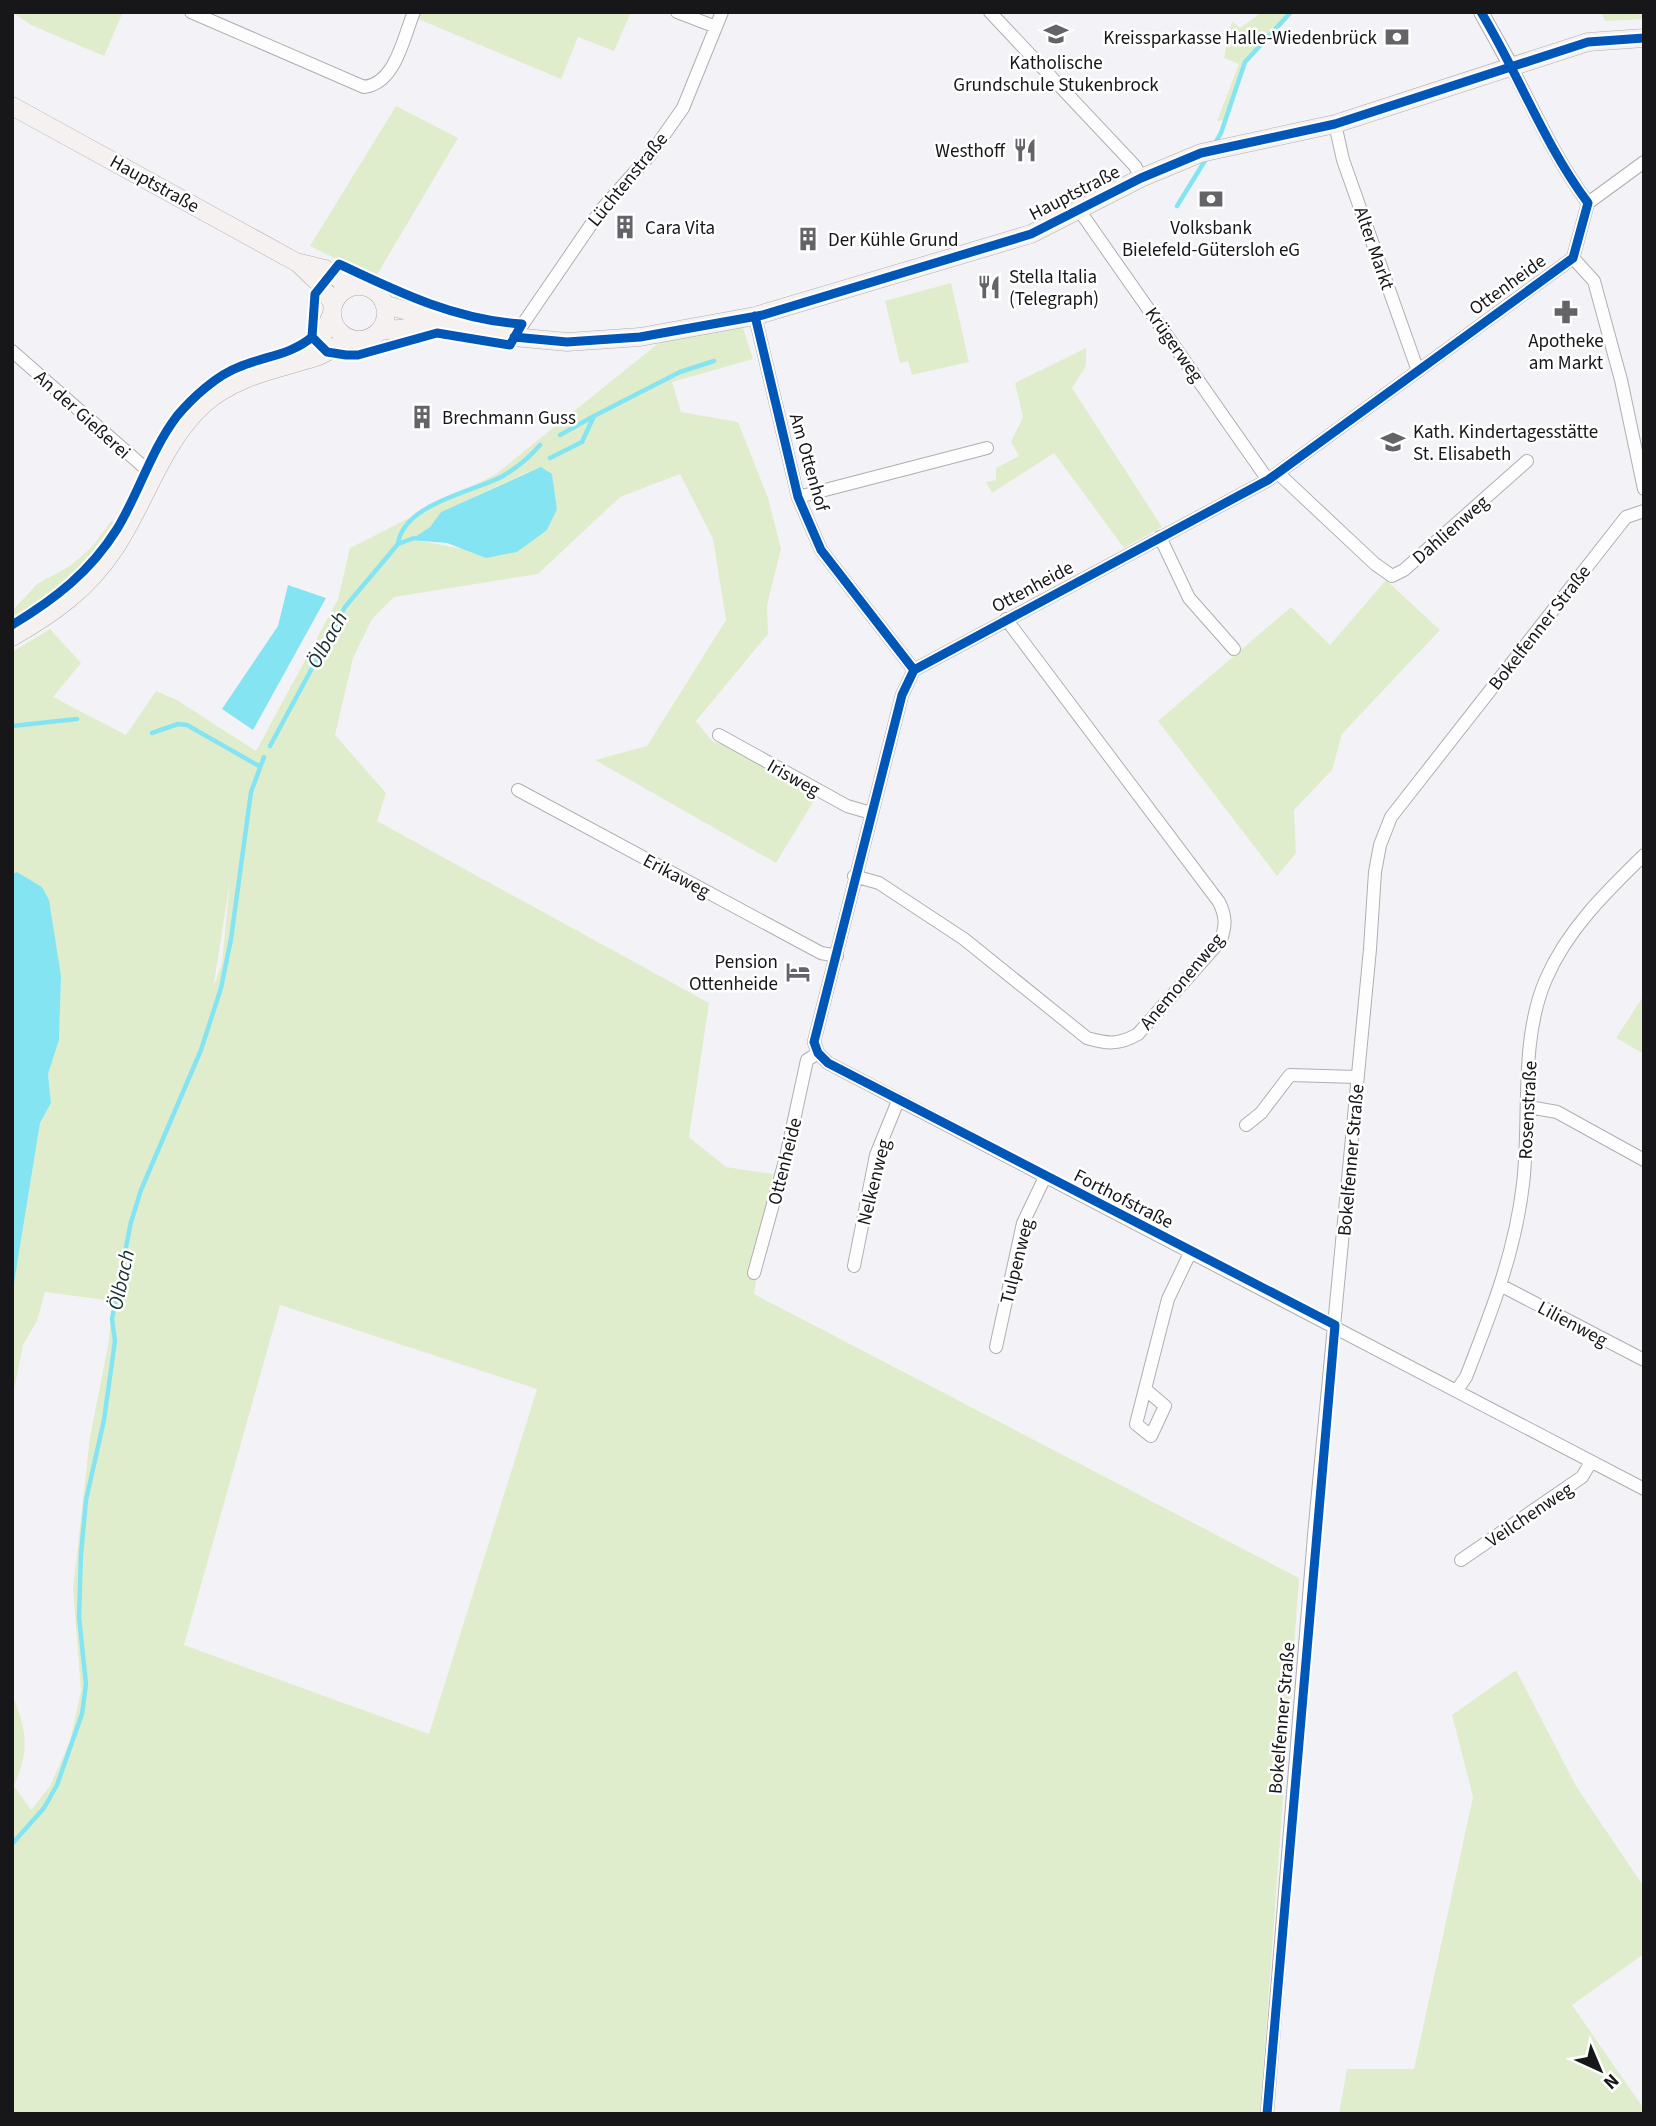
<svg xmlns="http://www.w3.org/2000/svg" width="1656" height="2126" viewBox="0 0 1656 2126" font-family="'Source Sans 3',sans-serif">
<rect width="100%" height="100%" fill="#f3f3f7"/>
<path fill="#e0edcc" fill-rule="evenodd" d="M 12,12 L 123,12 L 104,56 L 31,25 Z
M 421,12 L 631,12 L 614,51 L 578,37 L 561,79 L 418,19 Z
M 1262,12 L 1294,12 L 1246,64 L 1227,120 L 1217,121 L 1239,64 L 1224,58 L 1232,21 L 1240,28 Z
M 1601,12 L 1644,12 L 1644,19 L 1605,21 Z
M 396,106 L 458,138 L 375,278 L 310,246 Z
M 951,283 L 969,362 L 912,375 L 908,361 L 900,363 L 885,301 Z
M 741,322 L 753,359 L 672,382 L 681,412 L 738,422 L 768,498 L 781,549 L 767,605 L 768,634 L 696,721 L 712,741 L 730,747 L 818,794 L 776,863 L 595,760 L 647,746 L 726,620 L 713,539 L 680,474 L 620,497 L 538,574 L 394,597 L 372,619 L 353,658 L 335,735 L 386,793 L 377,821 L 709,1003 L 689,1137 L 726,1167 L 773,1174 L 754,1294 L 1299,1578 L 1260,2114 L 12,2114 L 12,1694 C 27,1730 30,1749 14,1786 L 31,1810 L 50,1786 L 70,1741 L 81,1691 L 73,1590 L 90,1437 L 108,1346 L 113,1301 L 45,1292 L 37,1321 L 23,1345 L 12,1400 L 12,1296 L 40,1123 L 51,1103 L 48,1074 L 59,1040 L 61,976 L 48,900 L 42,887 L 17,872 L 12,874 L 12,652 L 50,629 L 81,663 L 53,697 L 126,735 L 156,691 L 177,700 L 256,751 L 338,599 L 350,548 L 496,474 L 660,342 ZM 528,472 L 552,474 L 557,509 L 547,530 L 463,549 L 411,539 L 430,527 L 441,512 ZM 230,881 L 222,963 L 215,983 L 214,983 ZM 280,1305 L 537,1389 L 429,1734 L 184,1645 Z
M 1086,348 L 1086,366 L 1072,388 L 1162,527 L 1124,548 L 1054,453 L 992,493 L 986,482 L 996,480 L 996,468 L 1019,456 L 1011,442 L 1023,417 L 1015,383 Z
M 111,521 L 114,522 L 75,576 L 12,622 L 12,611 L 37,584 L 70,566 L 92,547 Z
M 1386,580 L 1440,630 L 1342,734 L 1332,770 L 1294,810 L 1296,853 L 1277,876 L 1158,721 L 1291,607 L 1330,645 Z
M 1644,995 L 1644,1054 L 1616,1038 Z
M 1516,1670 L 1576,1786 L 1644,1887 L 1644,1954 L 1572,2005 L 1644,2109 L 1644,2114 L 1339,2114 L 1347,2069 L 1414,2069 L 1473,1797 L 1452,1715 Z"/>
<path fill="#85e4f1" d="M 541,467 L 552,474 L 557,509 L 547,530 L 517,552 L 486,558 L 447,543 L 410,540 L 430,527 L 441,512 Z
M 288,585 L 326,598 L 253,730 L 222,709 L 278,626 Z
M 17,872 L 42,887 L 49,900 L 61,976 L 59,1040 L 48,1074 L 51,1103 L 40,1123 L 12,1296 L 12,874 Z"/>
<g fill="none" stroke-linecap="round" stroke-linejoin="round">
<path stroke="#85e4f1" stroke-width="4.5" d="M 1214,145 L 1221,133 L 1245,62 L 1291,12
M 1177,206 L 1206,159
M 560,435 L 594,416
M 550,458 L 582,442 L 594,416 L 680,372 L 714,361
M 398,544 C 403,504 473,492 503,476 C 518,467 529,458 540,445
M 12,726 L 77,719
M 152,733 L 178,724 L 187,725 L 259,766
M 270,746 L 345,607 L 398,544 L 414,538
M 12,1844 L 44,1808 L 57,1785 L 82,1714 L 86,1684 L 79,1617 L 81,1554 L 86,1500 L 104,1420 L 115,1341 L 112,1319 L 131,1222 L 141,1190 L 201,1050 L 221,988 L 231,939 L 251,792 L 264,757"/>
<g stroke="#afafb1" stroke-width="14">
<path id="minor" d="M 191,12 L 364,87 C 396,83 403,38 414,12
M 677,12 L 716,27
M 990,12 L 1135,166 L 1141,178
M 1511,66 C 1535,113 1556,160 1588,203 L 1573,258
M 1335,124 L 1343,160 L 1418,371
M 1588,203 L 1644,162
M 1079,210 L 1268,480
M 1573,258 L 1268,480 L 914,670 L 902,695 L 814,1042 L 818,1053 L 828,1063 L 1644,1489
M 1573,258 L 1594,281 L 1621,380 L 1644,489
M 755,316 L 798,497 L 821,550 L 914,670
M 514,337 L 601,210 L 650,155 L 683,108 L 722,12
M 12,351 L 154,476
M 1278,473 L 1375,564 L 1392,576 L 1404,570 L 1527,461
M 798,497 L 987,448
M 1160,537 L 1189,598 L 1234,649
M 719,735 L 847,806 L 871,813
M 518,790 L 821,953 L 837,956
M 854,876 L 879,883 L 964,939 L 1087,1038 C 1107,1044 1119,1045 1138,1034 L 1221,940 C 1226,925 1226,916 1219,902 L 1006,619
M 1529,1107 L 1557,1112 L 1644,1160
M 1246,1125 L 1261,1113 L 1290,1075 L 1357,1077
M 854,1266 L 876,1155 L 898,1101
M 754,1273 L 786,1157 L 807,1060 L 818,1053
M 1502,1286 L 1644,1360
M 996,1347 L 1023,1223 L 1045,1177
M 1145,1389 L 1165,1406 L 1151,1436 L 1136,1424 L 1168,1299 L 1191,1251
M 1457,1390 L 1466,1377 C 1491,1313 1515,1253 1523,1184 C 1531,1118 1519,1041 1546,979 C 1567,930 1606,892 1644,855
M 1461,1560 L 1582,1477 L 1591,1462
M 1267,2114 L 1314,1535 L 1370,949 L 1375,872 L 1380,845 L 1391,817 L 1626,517 L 1644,511"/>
</g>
<g stroke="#afafb1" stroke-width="16">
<path id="tertiary" d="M 1481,12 L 1511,66"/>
</g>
<g stroke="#afafb1" stroke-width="19">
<path id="secondary" d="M 12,106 L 296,262 L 325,269 L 351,287
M 299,264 L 320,284 L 333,304
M332 313a27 27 0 1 1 54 0a27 27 0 1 1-54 0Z
M 384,304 L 453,325 L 514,337 L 567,342 L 640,337 L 755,316 L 1031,234 L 1141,178 L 1201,153 L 1335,124 L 1588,42 L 1644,38
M 379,331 L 439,325
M 304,357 L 320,342 L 331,316
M 12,637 C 54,613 88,589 115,548 C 146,501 162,442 204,404 C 237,375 276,370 316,357 C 327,353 338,345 348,339"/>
</g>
<use href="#minor" stroke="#fdfdfe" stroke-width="12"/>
<use href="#tertiary" stroke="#fdfdfe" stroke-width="14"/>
<use href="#secondary" stroke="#f5f1f1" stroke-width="18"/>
<g stroke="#fff" stroke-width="13">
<path id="cycleway" d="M 755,316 L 798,497 L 821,550 L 914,670
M 514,337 L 567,342 L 640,337 L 763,315 L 1031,234 L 1141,178 L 1201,153 L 1335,124 L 1588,42 L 1644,38
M 12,625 C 55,599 90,572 117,529 C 139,493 151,450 177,416 C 192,398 217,375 239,367 C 265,356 291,355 312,337 L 315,294 L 339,264 C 398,292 455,320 522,324 L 510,345 L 437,333 L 358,355 L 346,355 L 327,352 L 312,337
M 1267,2114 L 1335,1325 L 828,1063 L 818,1053 L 814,1042 L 902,695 L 914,670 L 1268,480 L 1573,258 L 1588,203 C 1544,144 1519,75 1481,12"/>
</g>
<use href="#cycleway" stroke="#0057b8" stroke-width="9"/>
</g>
<defs>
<g id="school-bare" transform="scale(1.89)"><path d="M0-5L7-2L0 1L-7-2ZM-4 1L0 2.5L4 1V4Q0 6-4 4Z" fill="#646367" stroke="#fff" stroke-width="2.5" paint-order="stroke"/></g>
<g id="bank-bare" transform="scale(1.89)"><path d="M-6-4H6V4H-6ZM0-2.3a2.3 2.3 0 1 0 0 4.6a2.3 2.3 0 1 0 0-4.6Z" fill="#646367" stroke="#fff" stroke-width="2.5" paint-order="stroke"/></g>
<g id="restaurant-bare" transform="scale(1.89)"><path d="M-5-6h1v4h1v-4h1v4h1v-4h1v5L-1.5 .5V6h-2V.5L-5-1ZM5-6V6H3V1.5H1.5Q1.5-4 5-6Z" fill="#646367" stroke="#fff" stroke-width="2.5" paint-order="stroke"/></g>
<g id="building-bare" transform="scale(1.89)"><path d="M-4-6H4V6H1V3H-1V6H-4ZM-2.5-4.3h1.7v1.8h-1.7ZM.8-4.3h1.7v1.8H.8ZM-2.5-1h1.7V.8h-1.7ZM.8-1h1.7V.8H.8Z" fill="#646367" stroke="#fff" stroke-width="2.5" paint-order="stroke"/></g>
<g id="pharmacy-bare" transform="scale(1.89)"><path d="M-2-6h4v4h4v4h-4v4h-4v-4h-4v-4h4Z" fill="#646367" stroke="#fff" stroke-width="2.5" paint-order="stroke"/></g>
<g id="hotel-bare" transform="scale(1.89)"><path d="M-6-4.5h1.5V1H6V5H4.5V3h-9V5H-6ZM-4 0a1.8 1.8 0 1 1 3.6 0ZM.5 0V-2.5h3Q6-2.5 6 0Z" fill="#646367" stroke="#fff" stroke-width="2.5" paint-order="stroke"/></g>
</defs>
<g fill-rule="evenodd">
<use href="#school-bare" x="1056" y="34"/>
<use href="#bank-bare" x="1397" y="37"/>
<use href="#restaurant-bare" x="1025" y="150"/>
<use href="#bank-bare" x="1211" y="199"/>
<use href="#building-bare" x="625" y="227"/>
<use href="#building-bare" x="808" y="239"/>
<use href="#restaurant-bare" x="989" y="287"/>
<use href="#pharmacy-bare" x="1566" y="312"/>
<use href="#building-bare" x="422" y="417"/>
<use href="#school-bare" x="1393" y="442"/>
<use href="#hotel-bare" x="798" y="972"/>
</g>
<g text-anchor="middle" stroke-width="5" stroke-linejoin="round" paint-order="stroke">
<g font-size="19" fill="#171619" stroke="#fff" text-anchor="start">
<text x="1377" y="44" text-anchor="end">Kreissparkasse Halle-Wiedenbrück</text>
<text x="1056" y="69" text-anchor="middle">Katholische<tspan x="1056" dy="22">Grundschule Stukenbrock</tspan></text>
<text x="1005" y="157" text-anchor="end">Westhoff</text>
<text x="645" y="234">Cara Vita</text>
<text x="1211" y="234" text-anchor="middle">Volksbank<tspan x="1211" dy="22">Bielefeld-Gütersloh eG</tspan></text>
<text x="828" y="246">Der Kühle Grund</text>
<text x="1009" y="283">Stella Italia<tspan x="1009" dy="22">(Telegraph)</tspan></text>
<text x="1566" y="347" text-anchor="middle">Apotheke<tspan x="1566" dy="22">am Markt</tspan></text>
<text x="442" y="424">Brechmann Guss</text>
<text x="1413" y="438">Kath. Kindertagesstätte<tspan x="1413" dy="22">St. Elisabeth</tspan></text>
<text x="778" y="968" text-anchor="end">Pension<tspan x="778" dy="22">Ottenheide</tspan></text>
</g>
<g font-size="19" fill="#171619" stroke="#fff">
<text transform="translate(627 179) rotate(-51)" y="7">Lüchtenstraße</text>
<text transform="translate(155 183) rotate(29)" y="7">Hauptstraße</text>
<text transform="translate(1074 192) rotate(-27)" y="7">Hauptstraße</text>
<text transform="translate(1375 248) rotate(71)" y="7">Alter Markt</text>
<text transform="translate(1507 284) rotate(-36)" y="7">Ottenheide</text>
<text transform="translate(1175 344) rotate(55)" y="7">Krügerweg</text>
<text transform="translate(83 414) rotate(42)" y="7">An der Gießerei</text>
<text transform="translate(810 462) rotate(74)" y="7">Am Ottenhof</text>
<text transform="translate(1450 529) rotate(-41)" y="7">Dahlienweg</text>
<text transform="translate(1032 586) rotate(-28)" y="7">Ottenheide</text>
<text transform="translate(1539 627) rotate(-52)" y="7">Bokelfenner Straße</text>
<text transform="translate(794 777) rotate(29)" y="7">Irisweg</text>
<text transform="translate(677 875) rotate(28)" y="7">Erikaweg</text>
<text transform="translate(1181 981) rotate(-50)" y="7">Anemonenweg</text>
<text transform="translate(1527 1110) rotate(-87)" y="7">Rosenstraße</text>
<text transform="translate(1350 1160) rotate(-85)" y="7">Bokelfenner Straße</text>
<text transform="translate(784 1161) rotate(-76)" y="7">Ottenheide</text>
<text transform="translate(873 1182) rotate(-76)" y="7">Nelkenweg</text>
<text transform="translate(1124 1198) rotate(27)" y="7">Forthofstraße</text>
<text transform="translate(1016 1261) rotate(-76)" y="7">Tulpenweg</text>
<text transform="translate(1573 1323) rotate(28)" y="7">Lilienweg</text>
<text transform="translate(1529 1514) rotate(-34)" y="7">Veilchenweg</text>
<text transform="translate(1281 1718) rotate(-85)" y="7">Bokelfenner Straße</text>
</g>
<g font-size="21" font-style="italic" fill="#182f32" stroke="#fff">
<text transform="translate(327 640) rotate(-61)" y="7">Ölbach</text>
<text transform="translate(121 1280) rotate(-78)" y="7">Ölbach</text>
</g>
</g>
<rect width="1656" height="2126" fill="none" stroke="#171619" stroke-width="28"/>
<g transform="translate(1600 2070) rotate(136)" stroke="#ffffff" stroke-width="5" paint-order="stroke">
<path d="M0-5L12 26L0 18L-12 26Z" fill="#171619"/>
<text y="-10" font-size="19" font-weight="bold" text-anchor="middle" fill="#171619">N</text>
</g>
</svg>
